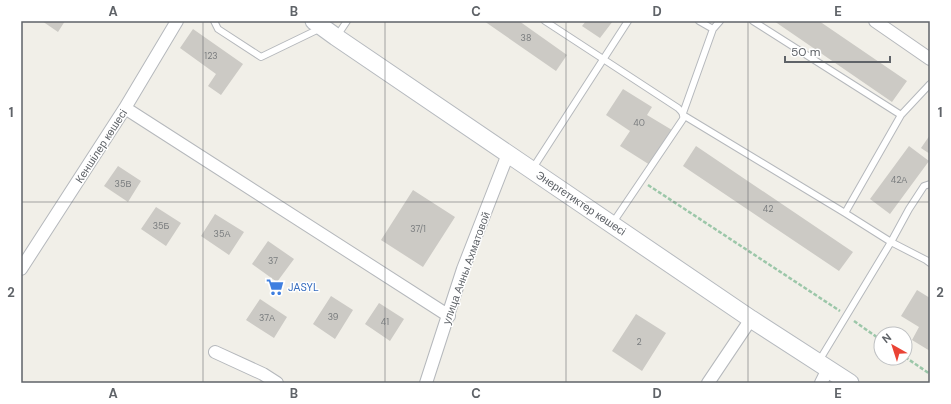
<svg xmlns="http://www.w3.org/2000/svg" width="951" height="404" viewBox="0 0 951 404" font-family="'DM Sans',sans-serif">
<rect width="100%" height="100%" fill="#f1efe8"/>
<path fill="#cccac5" d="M 42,21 L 65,21 L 58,32 Z
M 484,21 L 519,21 L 567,55 L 556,71 Z
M 586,21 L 613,21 L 600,38 L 582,26 Z
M 774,21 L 819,21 L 907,81 L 892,102 Z
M 193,29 L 243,64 L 221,95 L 208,86 L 216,74 L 180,48 Z
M 623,89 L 652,107 L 647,115 L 672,130 L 650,165 L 620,146 L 630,131 L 606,115 Z
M 930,135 L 930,154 L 921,148 Z
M 696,146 L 853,252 L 839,271 L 683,166 Z
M 909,146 L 929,161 L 890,214 L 870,199 Z
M 118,166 L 141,181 L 128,202 L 104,186 Z
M 413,190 L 455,217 L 423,267 L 381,240 Z
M 156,207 L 181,223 L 166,246 L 141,229 Z
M 215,214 L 244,232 L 229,255 L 201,236 Z
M 268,241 L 294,259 L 277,282 L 252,264 Z
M 917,290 L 930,298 L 930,351 L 912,340 L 919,327 L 901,316 Z
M 331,296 L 353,310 L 335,339 L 313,324 Z
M 260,299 L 287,317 L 274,338 L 246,320 Z
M 379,303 L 404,319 L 390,341 L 365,324 Z
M 636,314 L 666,333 L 642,371 L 612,351 Z"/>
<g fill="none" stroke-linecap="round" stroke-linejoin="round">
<g stroke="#b5b8bc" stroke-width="8">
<path id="service" d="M 214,21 L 218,29 L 261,57 L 321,28
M 545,21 L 678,108 C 682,112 684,114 683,119 L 612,224
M 699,21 L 713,29 L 720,21
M 753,21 L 901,115
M 337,36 L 347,21
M 683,113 L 713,29
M 683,115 L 845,213 L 891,242 L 926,260 L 930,263
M 533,168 L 628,21
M 845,213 L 901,115 L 930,84
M 819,361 L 891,242 L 909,209 L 924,186 L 930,184"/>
</g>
<g stroke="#b5b8bc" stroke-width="14">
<path id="minor" d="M 875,21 L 930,59
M 125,108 L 449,316
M 21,269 L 125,108 L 177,21
M 215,352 L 263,374 L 277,383
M 426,383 L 463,269 L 508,154
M 708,383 L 751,319
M 821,383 L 828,369"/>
</g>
<g stroke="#b6babf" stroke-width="19">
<path id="secondary" d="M 314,21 L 336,37 L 751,319 L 850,383"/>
</g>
<path stroke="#9cc7a9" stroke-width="2.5" stroke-dasharray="4 2" stroke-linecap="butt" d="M 648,185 L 840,311
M 854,321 L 881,340
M 905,357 L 930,374"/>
<use href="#service" stroke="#fff" stroke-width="6"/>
<use href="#minor" stroke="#fff" stroke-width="12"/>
<use href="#secondary" stroke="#fff" stroke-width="17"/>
</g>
<path fill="none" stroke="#5f6368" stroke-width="1" stroke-opacity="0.55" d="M 203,21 L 203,383M 385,21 L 385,383M 566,21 L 566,383M 748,21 L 748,383M 21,202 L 930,202"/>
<defs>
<g id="supermarket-bare" transform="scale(1.38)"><path d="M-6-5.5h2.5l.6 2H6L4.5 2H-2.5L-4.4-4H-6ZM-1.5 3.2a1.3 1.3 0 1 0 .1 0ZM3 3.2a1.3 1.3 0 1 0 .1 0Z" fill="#3f7fe0" stroke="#fff" stroke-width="2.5" paint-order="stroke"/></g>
</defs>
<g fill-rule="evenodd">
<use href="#supermarket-bare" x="275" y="287"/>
</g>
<g text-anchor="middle" stroke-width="3" stroke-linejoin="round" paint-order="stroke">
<g font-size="9" fill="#7a7d7f">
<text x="526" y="41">38</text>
<text x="211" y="59">123</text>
<text x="639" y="126">40</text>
<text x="899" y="183">42А</text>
<text x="123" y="187">35В</text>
<text x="768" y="212">42</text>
<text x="161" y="229">35Б</text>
<text x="418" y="232">37/1</text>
<text x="222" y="237">35А</text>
<text x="273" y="264">37</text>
<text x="333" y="320">39</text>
<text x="267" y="321">37А</text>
<text x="385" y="325">41</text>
<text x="639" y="345">2</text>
</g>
<g font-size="11" fill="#5f6368" stroke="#fff">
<text transform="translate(101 146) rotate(-57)" y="4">Кеншілер көшесі</text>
<text transform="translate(581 203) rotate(34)" y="4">Энергетиктер көшесі</text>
<text transform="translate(466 268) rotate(-70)" y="4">улица Анны Ахматовой</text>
</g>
<g font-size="11" fill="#366cbe" stroke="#fff" text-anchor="start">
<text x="288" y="291">JASYL</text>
</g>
</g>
<rect width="951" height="404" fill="none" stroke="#ffffff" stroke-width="44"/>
<g transform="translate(893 346) rotate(321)"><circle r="19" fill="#ffffff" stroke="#bfc1c3"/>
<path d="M0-3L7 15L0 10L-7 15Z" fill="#ea4335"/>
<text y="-6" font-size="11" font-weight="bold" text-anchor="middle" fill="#5f6368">N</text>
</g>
<path d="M785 56v6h105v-6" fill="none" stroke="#5f6368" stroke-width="2"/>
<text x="791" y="56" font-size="12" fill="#5f6368" stroke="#ffffff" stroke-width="3" paint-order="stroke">50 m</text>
<rect x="22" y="22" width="907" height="360" fill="none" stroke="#5f6368" stroke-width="1.5"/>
<g font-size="13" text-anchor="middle" font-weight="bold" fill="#5f6368">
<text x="113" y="16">A</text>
<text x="294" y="16">B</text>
<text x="476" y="16">C</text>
<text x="657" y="16">D</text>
<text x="838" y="16">E</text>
<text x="11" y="117">1</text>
<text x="940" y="117">1</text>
<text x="11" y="297">2</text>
<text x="940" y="297">2</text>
<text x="113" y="398">A</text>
<text x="294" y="398">B</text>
<text x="476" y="398">C</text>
<text x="657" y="398">D</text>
<text x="838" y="398">E</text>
</g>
</svg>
